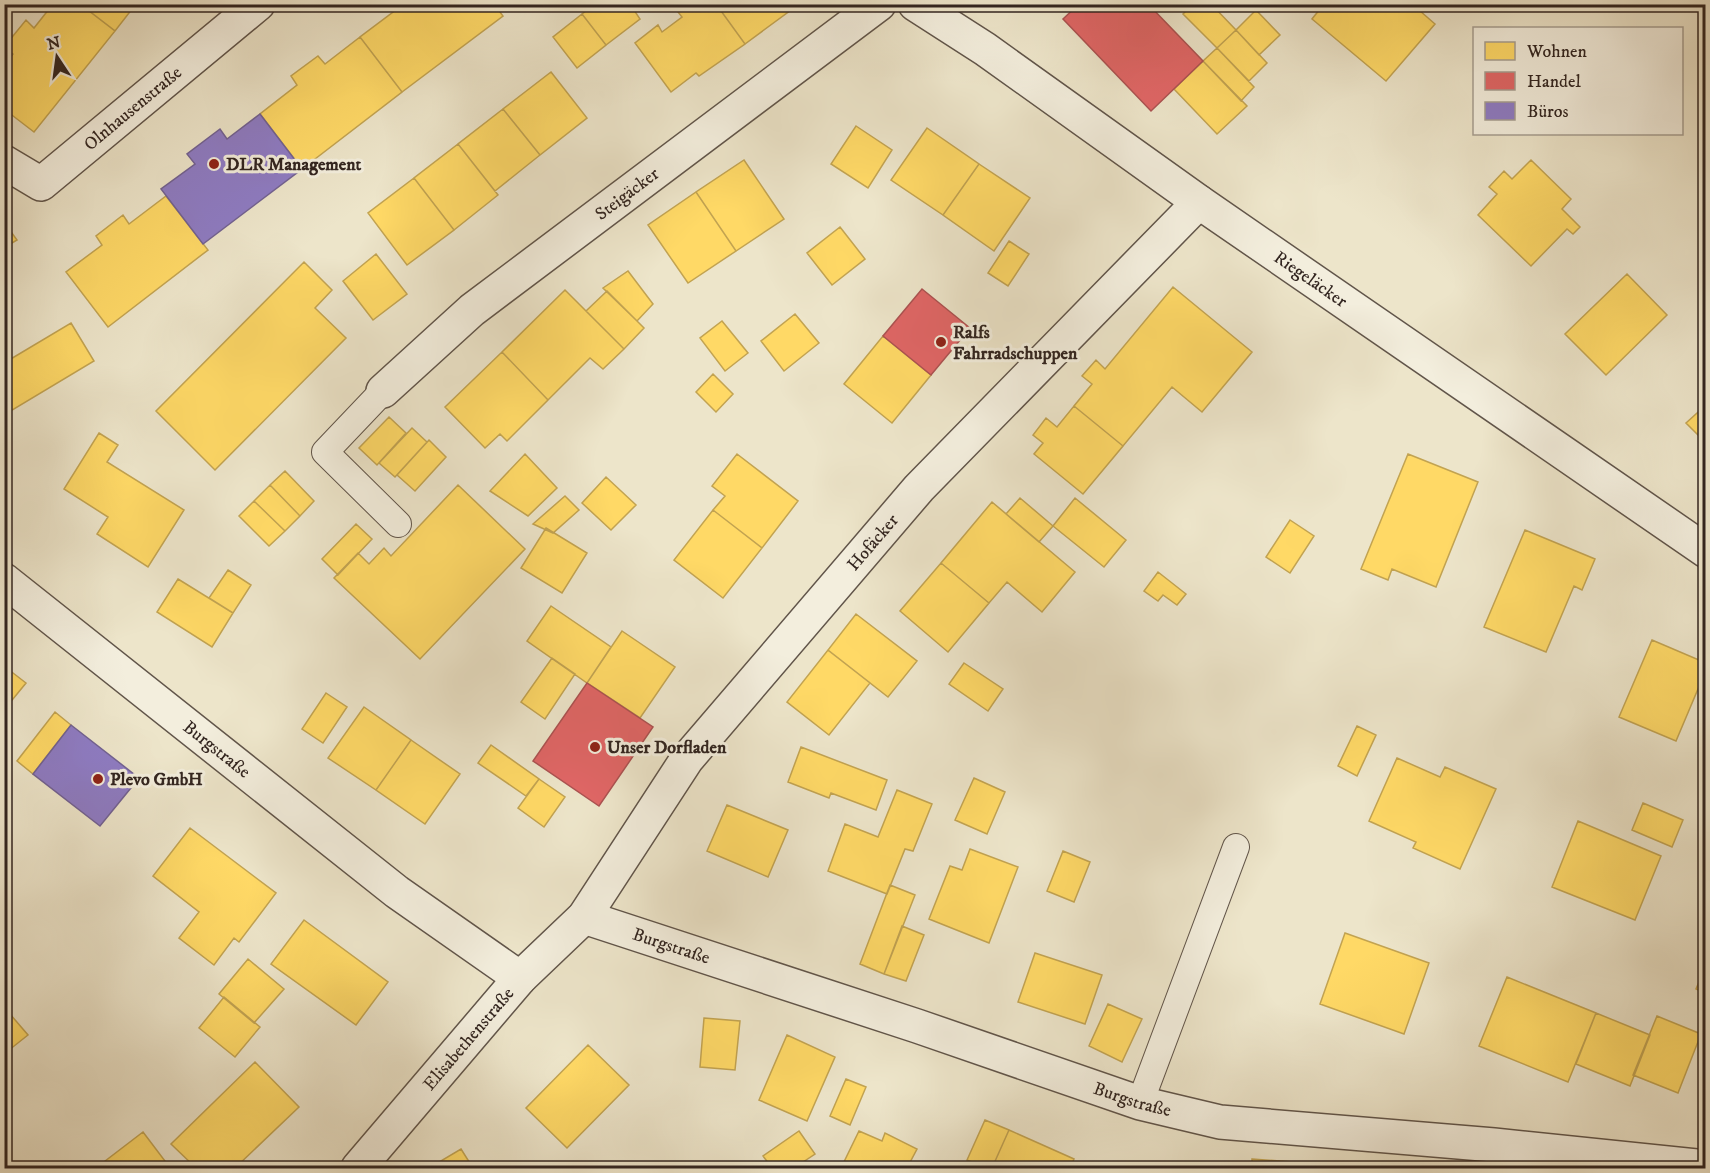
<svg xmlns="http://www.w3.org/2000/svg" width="1710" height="1173" viewBox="0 0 1710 1173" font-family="'IM FELL DW Pica',serif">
<rect width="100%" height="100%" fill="#ede5ca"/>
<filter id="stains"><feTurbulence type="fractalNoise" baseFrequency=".00333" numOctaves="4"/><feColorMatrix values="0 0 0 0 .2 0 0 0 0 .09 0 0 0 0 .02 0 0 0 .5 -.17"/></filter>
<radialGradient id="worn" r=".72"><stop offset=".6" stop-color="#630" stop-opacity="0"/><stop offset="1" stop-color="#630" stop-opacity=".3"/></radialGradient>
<path fill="#ffd966" stroke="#c2a351" stroke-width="1.5" d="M 53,4 L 80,4 L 115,31 L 34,132 L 4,109 L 4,65 L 13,54 L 4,47 L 26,20 L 34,28 Z
M 80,4 L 136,4 L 115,31 Z
M 393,4 L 494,4 L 503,16 L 402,92 L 360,37 L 397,9 Z
M 595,4 L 630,4 L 640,19 L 606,45 L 582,14 Z
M 680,4 L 687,4 L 692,11 L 701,4 L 716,4 L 745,44 L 699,76 L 696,73 L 671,92 L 635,43 L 658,25 L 662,32 L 682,17 L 675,8 Z
M 716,4 L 787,4 L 791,10 L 745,44 Z
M 1193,4 L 1211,4 L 1236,30 L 1217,48 L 1183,14 Z
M 1324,4 L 1412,4 L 1435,24 L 1386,81 L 1312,19 Z
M 1256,10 L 1280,35 L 1259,55 L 1236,30 Z
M 582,14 L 606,45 L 577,68 L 553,37 Z
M 1236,30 L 1267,63 L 1249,81 L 1217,48 Z
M 360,37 L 402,92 L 302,169 L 260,114 L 297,85 L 291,76 L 318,56 L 325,64 Z
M 1217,48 L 1254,87 L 1241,101 L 1203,61 Z
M 1203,61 L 1247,106 L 1217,134 L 1174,89 Z
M 551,72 L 587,118 L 540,155 L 503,109 Z
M 503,109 L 540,155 L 495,191 L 458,144 Z
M 856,126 L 892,150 L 868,188 L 831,164 Z
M 927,128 L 979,164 L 943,215 L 891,180 Z
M 458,144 L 498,195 L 454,230 L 414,178 Z
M 744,160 L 784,219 L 736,251 L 696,192 Z
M 1531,160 L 1571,199 L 1562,209 L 1580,227 L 1573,234 L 1567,229 L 1531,266 L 1478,215 L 1497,194 L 1489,187 L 1504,171 L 1512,179 Z
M 979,164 L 1030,198 L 994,251 L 943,215 Z
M 414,178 L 454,230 L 407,265 L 368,213 Z
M 696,192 L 736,251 L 688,283 L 648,225 Z
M 166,196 L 208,250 L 108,327 L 66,272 L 102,245 L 96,236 L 123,215 L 129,224 Z
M 4,222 L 17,240 L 4,248 Z
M 840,227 L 865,259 L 832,285 L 807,253 Z
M 1009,241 L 1029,254 L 1008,286 L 988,273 Z
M 376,254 L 407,294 L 373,320 L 343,281 Z
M 304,262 L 332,290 L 315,308 L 346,338 L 215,470 L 156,411 Z
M 628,271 L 653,304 L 637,321 L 603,288 Z
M 1627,274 L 1667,315 L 1606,375 L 1565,334 Z
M 1173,287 L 1252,352 L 1202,412 L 1172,387 L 1123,446 L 1074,406 L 1092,384 L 1082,376 L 1096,360 L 1105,369 Z
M 565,290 L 624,349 L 603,369 L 590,358 L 548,400 L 502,352 Z
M 607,291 L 644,328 L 624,349 L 586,311 Z
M 795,314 L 819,343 L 784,371 L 761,341 Z
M 722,321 L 748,353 L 725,371 L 700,338 Z
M 71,323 L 94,361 L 4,415 L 4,363 Z
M 883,336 L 931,375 L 892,423 L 844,384 Z
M 502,352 L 548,400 L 507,441 L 500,434 L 485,448 L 445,407 Z
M 713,374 L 733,394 L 716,412 L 696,392 Z
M 1706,405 L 1706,443 L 1686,423 Z
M 1074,406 L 1123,446 L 1083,494 L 1034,454 L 1043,443 L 1033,435 L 1046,418 L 1057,427 Z
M 389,417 L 406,433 L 377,465 L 359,448 Z
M 412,428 L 427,442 L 395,477 L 379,463 Z
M 99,433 L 118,445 L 107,462 L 184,510 L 148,567 L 97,534 L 108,517 L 64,489 Z
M 429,440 L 446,457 L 415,491 L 397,475 Z
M 525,454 L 557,488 L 528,516 L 490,491 Z
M 737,454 L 798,501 L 762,548 L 713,510 L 725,496 L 712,486 Z
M 1408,454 L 1478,482 L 1436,587 L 1392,569 L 1388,580 L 1361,569 Z
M 285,471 L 314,501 L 300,516 L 270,485 Z
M 606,477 L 636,505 L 611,530 L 582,503 Z
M 270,485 L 300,516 L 285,531 L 254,501 Z
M 458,485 L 525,549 L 420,659 L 334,578 L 358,553 L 369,564 L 384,548 L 391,556 Z
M 565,496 L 579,510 L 553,533 L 533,524 Z
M 1020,498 L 1053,526 L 1039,542 L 1006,514 Z
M 1075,498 L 1126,540 L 1104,567 L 1053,526 Z
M 254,501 L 285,531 L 269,546 L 239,516 Z
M 992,502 L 1075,572 L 1042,612 L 1007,582 L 989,603 L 941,563 Z
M 713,510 L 762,548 L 723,598 L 674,560 Z
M 1290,520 L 1314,536 L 1290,573 L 1266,557 Z
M 356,524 L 372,539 L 338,575 L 322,559 Z
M 546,528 L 587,553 L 562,593 L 521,568 Z
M 1525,530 L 1595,559 L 1582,590 L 1574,586 L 1546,652 L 1484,627 Z
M 941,563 L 989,603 L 948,652 L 900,611 Z
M 228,570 L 251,585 L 233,613 L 209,598 Z
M 1158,572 L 1186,594 L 1177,605 L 1163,595 L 1158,601 L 1144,591 Z
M 178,579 L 233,613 L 212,647 L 157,612 Z
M 551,606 L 611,647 L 587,683 L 527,641 Z
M 856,614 L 917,661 L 888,697 L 828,650 Z
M 622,631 L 675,667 L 640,718 L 587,683 Z
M 1652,640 L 1706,663 L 1706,670 L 1676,741 L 1619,717 Z
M 828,650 L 870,683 L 829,735 L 787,702 Z
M 552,658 L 575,674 L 545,719 L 521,702 Z
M 964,663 L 1003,689 L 988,711 L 949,684 Z
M 4,666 L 26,683 L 4,710 Z
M 326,693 L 347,707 L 323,743 L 302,729 Z
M 364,707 L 411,740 L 376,790 L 328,758 Z
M 55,712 L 71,725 L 33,774 L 17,761 Z
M 1357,726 L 1376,735 L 1357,776 L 1338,766 Z
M 411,740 L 460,774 L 425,824 L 376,790 Z
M 491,745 L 539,779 L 526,796 L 478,763 Z
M 801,747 L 887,780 L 876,810 L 831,793 L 829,798 L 788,782 Z
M 1397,758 L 1440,777 L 1445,767 L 1496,789 L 1460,869 L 1413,848 L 1416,842 L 1369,821 Z
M 974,778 L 1005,792 L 987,834 L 955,820 Z
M 539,779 L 565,797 L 544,827 L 518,808 Z
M 897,790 L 932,804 L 913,851 L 905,849 L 887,894 L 828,871 L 845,824 L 878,837 Z
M 1643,803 L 1683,820 L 1672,847 L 1632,830 Z
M 727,805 L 788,830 L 768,877 L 707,851 Z
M 1578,821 L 1661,856 L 1635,920 L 1552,887 Z
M 190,828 L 276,893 L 239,942 L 234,938 L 214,965 L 179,938 L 199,912 L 153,876 Z
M 970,849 L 1018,867 L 989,943 L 929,919 L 950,866 L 962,870 Z
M 1063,851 L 1090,862 L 1074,902 L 1047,891 Z
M 890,885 L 915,895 L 884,974 L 860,964 Z
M 304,920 L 388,982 L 356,1025 L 271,964 Z
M 902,926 L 924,935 L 906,981 L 884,974 Z
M 1345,933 L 1429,963 L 1404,1034 L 1320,1004 Z
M 1035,953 L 1102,975 L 1085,1024 L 1018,1002 Z
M 248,959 L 284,989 L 254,1023 L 219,994 Z
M 1706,966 L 1706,994 L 1696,989 Z
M 1507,977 L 1596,1013 L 1568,1082 L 1479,1046 Z
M 224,997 L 260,1027 L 235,1057 L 199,1028 Z
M 1108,1004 L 1142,1019 L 1122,1062 L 1089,1046 Z
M 4,1007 L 28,1035 L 4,1054 Z
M 1596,1013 L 1650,1035 L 1630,1086 L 1576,1064 Z
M 1657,1016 L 1701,1034 L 1678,1093 L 1633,1075 Z
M 704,1018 L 740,1021 L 735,1070 L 700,1067 Z
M 787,1035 L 835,1057 L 807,1121 L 759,1100 Z
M 588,1045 L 629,1085 L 567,1148 L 526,1108 Z
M 255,1062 L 299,1107 L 235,1168 L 196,1168 L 171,1144 Z
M 846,1079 L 866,1087 L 850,1125 L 830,1116 Z
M 985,1120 L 1009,1130 L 992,1168 L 986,1168 L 967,1160 Z
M 1009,1130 L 1074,1159 L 1070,1168 L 992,1168 Z
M 799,1131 L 815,1154 L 794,1168 L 772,1168 L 763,1156 Z
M 859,1131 L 882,1141 L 885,1133 L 917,1149 L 907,1168 L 841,1168 Z
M 143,1132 L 168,1165 L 163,1168 L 96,1168 Z
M 461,1149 L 473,1168 L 429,1168 Z
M 1252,1159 L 1306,1163 L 1305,1168 L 1252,1168 Z"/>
<path fill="#e06666" stroke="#ac5251" stroke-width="1.5" d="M 1079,4 L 1148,4 L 1203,61 L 1151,111 L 1063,19 Z
M 922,289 L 970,328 L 931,375 L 883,336 Z
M 587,683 L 653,727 L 599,806 L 533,761 Z"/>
<path fill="#8e7cc3" stroke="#726292" stroke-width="1.5" d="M 260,114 L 302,169 L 203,244 L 161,189 L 195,164 L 187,154 L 220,129 L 227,139 Z
M 71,725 L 139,778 L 100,826 L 33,774 Z"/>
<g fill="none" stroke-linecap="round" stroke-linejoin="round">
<g stroke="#61554a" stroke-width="28">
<path id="service" d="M 383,391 L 325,452 L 398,524
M 1140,1103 L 1236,847"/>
</g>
<g stroke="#61554a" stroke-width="36">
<g id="minor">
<path id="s1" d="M 915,4 L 985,49 L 1199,202 L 1706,551"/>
<path id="s2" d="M 4,162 L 41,184 L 258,4"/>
<path id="s3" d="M 383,391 L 472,310 L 879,4"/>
<path id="s4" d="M 4,580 L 397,892 L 520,978"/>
<path id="s5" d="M 584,917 L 917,1026 L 1140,1103 L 1220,1122 L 1494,1145 L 1706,1167"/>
<path id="s6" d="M 358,1168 L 520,978 L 584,917 L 687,759 L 919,488 L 1199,202"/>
</g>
</g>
<use href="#service" stroke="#f3eedd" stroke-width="26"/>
<use href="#minor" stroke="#f3eedd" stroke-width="33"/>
</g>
<g fill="#8f2418" stroke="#f3eedd" stroke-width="2">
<circle cx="214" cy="164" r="6"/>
<circle cx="941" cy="342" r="6"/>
<circle cx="595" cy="747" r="6"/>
<circle cx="98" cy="779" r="6"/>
</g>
<g text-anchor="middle" stroke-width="6" stroke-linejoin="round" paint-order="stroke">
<g font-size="18" fill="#322520" stroke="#f3eedd">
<text dy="6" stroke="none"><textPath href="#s2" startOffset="162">Olnhausenstraße</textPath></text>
<text dy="6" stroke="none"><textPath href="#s3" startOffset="314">Steigäcker</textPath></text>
<text dy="6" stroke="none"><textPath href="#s1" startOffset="482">Riegeläcker</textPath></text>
<text dy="6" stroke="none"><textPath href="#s6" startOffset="812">Hofäcker</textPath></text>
<text dy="6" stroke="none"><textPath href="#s4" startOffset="272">Burgstraße</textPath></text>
<text dy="6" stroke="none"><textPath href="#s5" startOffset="92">Burgstraße</textPath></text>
<text dy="6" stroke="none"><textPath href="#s6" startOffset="170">Elisabethenstraße</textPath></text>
<text dy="6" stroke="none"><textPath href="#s5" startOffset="578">Burgstraße</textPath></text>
</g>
<g font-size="18" font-weight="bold" fill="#322520" stroke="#f3eedd" text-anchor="start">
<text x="226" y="170">DLR Management</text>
<text x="953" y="338">Ralfs<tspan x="953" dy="21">Fahrradschuppen</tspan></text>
<text x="607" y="753">Unser Dorfladen</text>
<text x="110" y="785">Plevo GmbH</text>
</g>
</g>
<rect width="1710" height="1173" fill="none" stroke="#ede5ca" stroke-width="24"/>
<rect x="6" y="6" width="1698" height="1161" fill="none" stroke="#322520" stroke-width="3"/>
<rect x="12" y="12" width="1686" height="1149" fill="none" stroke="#322520" stroke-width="1.5"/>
<rect x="1473" y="27" width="210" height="108" fill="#f3eedd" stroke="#a69e91" stroke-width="1.5"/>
<rect x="1485" y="42" width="30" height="18" fill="#ffd966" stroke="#a69e91" stroke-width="1.5"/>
<text x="1527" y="57" font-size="18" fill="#322520">Wohnen</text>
<rect x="1485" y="72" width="30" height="18" fill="#e06666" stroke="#a69e91" stroke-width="1.5"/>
<text x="1527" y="87" font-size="18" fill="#322520">Handel</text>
<rect x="1485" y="102" width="30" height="18" fill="#8e7cc3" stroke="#a69e91" stroke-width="1.5"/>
<text x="1527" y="117" font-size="18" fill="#322520">Büros</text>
<g transform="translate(57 57) rotate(347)" stroke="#f3eedd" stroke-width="4.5" paint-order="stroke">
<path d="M0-4.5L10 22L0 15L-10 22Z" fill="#322520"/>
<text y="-9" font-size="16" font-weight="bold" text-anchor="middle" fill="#322520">N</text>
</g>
<rect width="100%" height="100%" filter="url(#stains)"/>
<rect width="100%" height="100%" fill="url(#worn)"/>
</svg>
